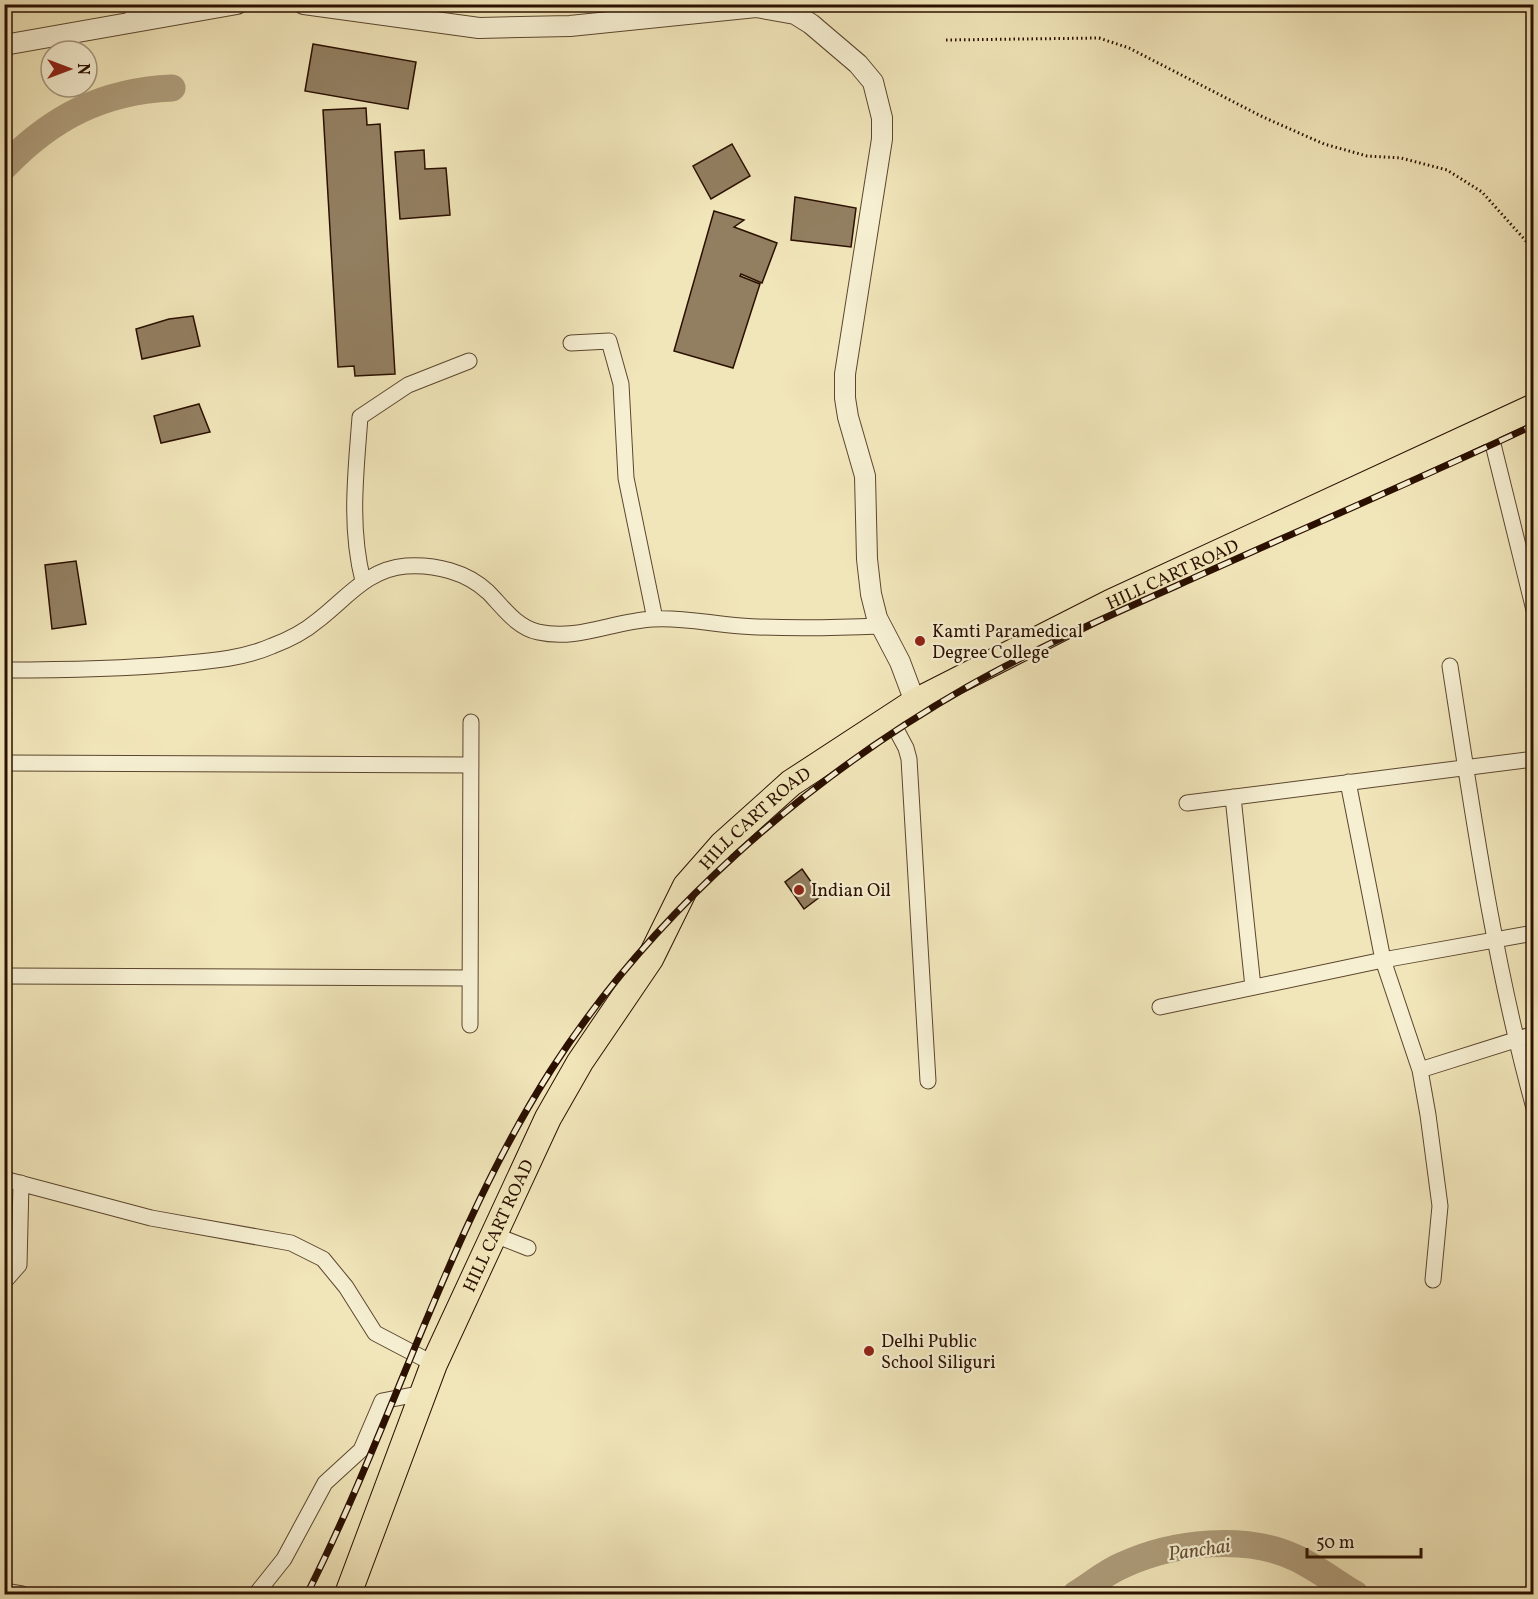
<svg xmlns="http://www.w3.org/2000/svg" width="1538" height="1599" viewBox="0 0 1538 1599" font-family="Vollkorn,serif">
<rect width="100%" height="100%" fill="#f1e6ba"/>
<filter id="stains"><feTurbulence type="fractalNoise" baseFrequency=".00333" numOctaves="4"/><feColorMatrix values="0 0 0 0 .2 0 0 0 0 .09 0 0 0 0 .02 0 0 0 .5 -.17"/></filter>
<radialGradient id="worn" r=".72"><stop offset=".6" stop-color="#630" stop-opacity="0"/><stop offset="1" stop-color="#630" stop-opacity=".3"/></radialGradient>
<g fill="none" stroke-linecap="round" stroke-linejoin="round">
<path stroke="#ae9d7b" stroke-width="27" d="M 4,167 C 52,117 103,91 172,88
M 1076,1594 C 1091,1585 1106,1572 1123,1565 C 1173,1542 1246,1534 1296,1558 C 1317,1568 1336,1583 1355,1594"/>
</g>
<path fill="#927f61" stroke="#2b1000" stroke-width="1.5" d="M 313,44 L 416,62 L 408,109 L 305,91 Z
M 366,108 L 367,125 L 380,124 L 395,374 L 355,376 L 354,366 L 338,367 L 323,110 Z
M 732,144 L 750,176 L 711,199 L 693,166 Z
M 424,150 L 425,169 L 446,168 L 450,215 L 400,219 L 395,152 Z
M 795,197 L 856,208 L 851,247 L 791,240 Z
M 714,211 L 744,220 L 734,227 L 777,243 L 762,283 L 741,274 L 740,276 L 760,284 L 733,368 L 674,351 Z
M 193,316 L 200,346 L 142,359 L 136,329 L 169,319 Z
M 199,404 L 210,432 L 161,443 L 154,416 Z
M 76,561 L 86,624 L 52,629 L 45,565 Z
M 802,869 L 821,896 L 804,909 L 785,882 Z"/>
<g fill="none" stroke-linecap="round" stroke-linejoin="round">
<g stroke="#5c462e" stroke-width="17">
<path id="minor" d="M 133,4 L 133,21
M 571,343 L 609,341 L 621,384 L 626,478 L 655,619
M 1489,428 L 1534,610
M 363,581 C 349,526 356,472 360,417 L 408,385 L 469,361
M 1450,666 C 1473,815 1494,963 1534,1108
M 4,670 C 62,670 120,669 177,664 C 209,661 242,659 272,646 C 288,640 304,632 317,621 C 346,599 367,569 406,566 C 435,564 467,572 488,592 C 503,607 516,627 538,632 C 578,641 613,621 653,619 C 683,617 711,624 741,626 C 787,629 834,628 880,626
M 890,718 L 906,748 L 909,759 L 928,1081
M 4,763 L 471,765
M 1348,782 L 1383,960 L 1420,1070 L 1428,1115 L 1440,1206 L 1433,1280
M 1233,797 L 1253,987
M 1187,803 L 1534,759
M 4,976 L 470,978
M 1160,1007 L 1383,960 L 1534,933
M 470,1025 L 471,722
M 1420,1070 L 1534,1034
M 4,1179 L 151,1218 L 291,1243 L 323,1259 L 346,1287 L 375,1333 L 434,1364
M 492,1234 L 528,1248
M 4,1282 L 19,1265 L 21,1183
M 4,1591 L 22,1594
M 256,1594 L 284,1559 L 325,1483 L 361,1450 L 382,1401 L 423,1393"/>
</g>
<g stroke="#5c462e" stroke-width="22">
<path id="tertiary" d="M 304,4 L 479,28 L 570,26 L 756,7 L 795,14 L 811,24 L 858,64 L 873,82 L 882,118 L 882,139 L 845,374 L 845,398 L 848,417 L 865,476 L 867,559 L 871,594 L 877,618 L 900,662 L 915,702
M 4,45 L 237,4"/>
</g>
<g stroke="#2b1000" stroke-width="28">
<g id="trunk">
<path id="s1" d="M 348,1594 L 434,1364 L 548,1118 L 580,1062 L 650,959 L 686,886 L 722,845 L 791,783 L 915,702 L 1110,603 L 1534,407"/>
</g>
</g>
<path stroke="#2b1000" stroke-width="3" stroke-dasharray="1.5 3" stroke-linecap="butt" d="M 946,40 L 1099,38 L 1129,48 L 1263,117 L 1324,144 L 1367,156 L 1401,158 L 1447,170 L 1482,192 L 1534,250"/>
<use href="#minor" stroke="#f6efd2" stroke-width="15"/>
<use href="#tertiary" stroke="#f6efd2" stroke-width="20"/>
<use href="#trunk" stroke="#f1e6ba" stroke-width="26"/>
<g stroke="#2b1000" stroke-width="7">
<path id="rail" d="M 307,1594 C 394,1422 447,1233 551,1070 C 652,913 806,779 967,687 C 1034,649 1106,617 1176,586 C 1295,532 1415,481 1534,425"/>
</g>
<use href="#rail" stroke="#f6efd2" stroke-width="4.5" stroke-dasharray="14" stroke-linecap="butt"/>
</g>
<g fill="#8f2418" stroke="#f6efd2" stroke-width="2">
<circle cx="920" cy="641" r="6"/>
<circle cx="799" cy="890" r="6"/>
<circle cx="869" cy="1351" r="6"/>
</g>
<g text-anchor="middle" stroke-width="4.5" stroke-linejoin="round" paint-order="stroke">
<g font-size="18" fill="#2b1000" stroke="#f6efd2">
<text dy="6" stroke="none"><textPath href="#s1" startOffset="1370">HILL CART ROAD</textPath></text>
<text dy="6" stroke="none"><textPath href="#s1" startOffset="884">HILL CART ROAD</textPath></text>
<text dy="6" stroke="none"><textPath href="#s1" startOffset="398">HILL CART ROAD</textPath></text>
</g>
<g font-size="18" fill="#2b1000" stroke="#f6efd2" text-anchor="start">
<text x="932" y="637">Kamti Paramedical<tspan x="932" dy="21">Degree College</tspan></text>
<text x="811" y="896">Indian Oil</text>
<text x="881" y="1347">Delhi Public<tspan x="881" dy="21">School Siliguri</tspan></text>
</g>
<g font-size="20" font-style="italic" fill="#664f37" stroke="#f6efd2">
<text transform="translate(1199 1549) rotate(-8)" y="7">Panchai</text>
</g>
</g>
<rect width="1538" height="1599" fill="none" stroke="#f1e6ba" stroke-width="24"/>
<rect x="6" y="6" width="1526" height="1587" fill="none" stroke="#2b1000" stroke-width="3"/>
<rect x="12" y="12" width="1514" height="1575" fill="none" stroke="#2b1000" stroke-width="1.5"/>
<g transform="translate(69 69) rotate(90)"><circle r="28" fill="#f6efd2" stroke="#a5967e" stroke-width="1.5"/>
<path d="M0-4.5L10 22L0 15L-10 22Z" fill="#8f2418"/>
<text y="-9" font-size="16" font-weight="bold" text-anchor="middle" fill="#2b1000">N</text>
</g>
<path d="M1307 1548v9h114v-9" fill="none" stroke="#2b1000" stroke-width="3"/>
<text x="1316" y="1548" font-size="18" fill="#2b1000" stroke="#f6efd2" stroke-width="4.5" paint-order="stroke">50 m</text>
<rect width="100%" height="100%" filter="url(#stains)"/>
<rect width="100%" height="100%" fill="url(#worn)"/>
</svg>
